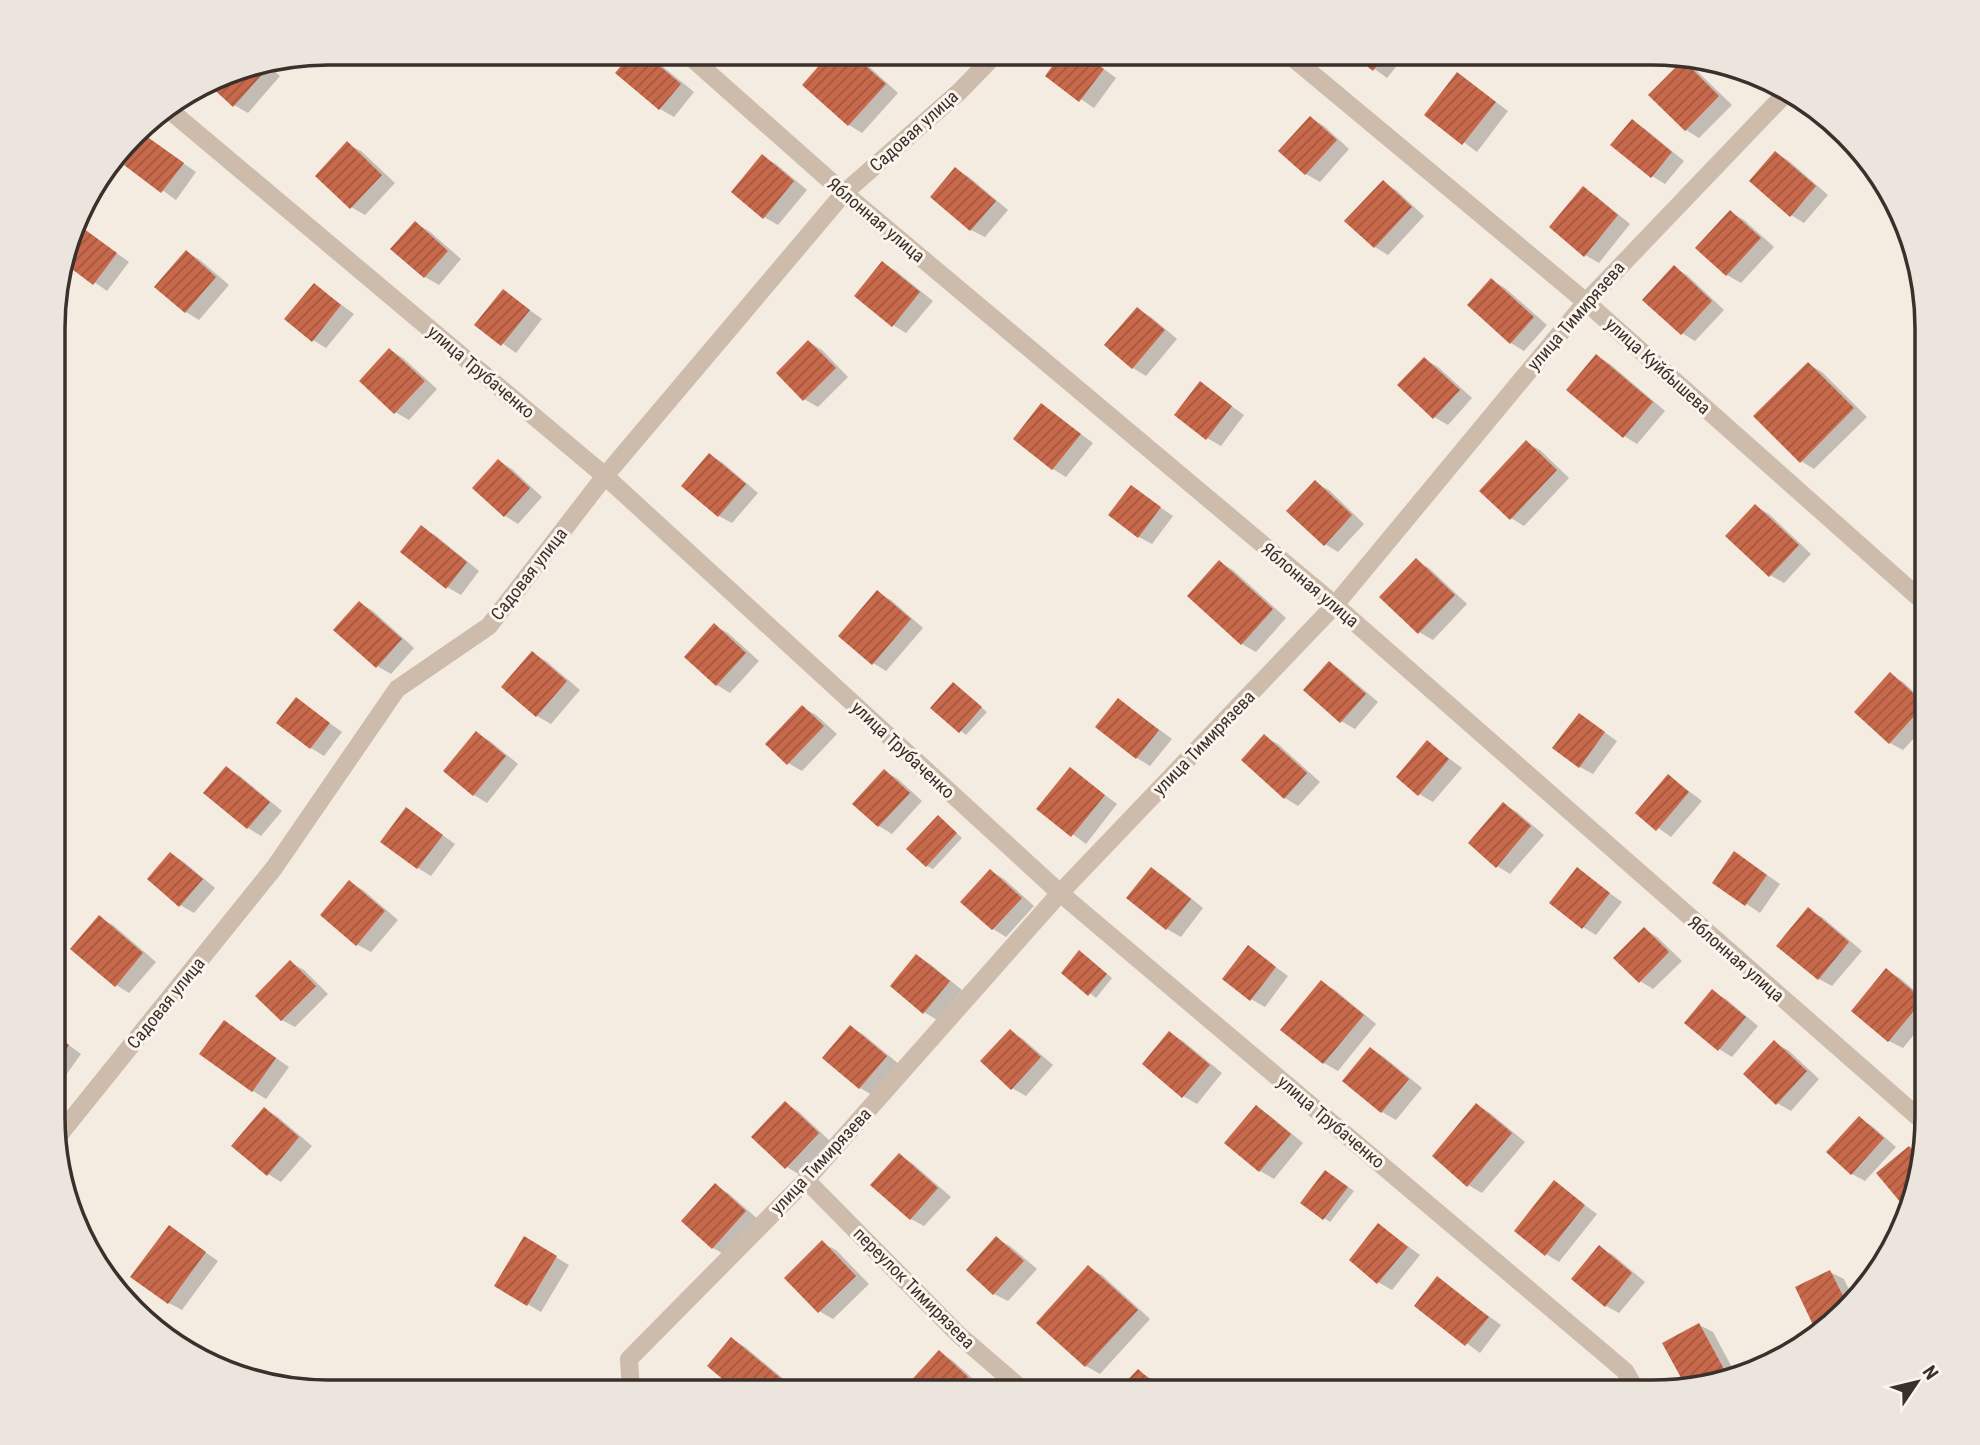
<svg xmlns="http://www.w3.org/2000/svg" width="1980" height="1445" viewBox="0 0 1980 1445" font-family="'Roboto Condensed',sans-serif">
<defs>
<pattern id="building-hatch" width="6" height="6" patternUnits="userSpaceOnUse" patternTransform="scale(1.75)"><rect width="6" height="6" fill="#c8694b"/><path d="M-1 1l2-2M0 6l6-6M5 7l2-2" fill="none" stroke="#a4573f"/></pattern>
</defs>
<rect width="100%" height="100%" fill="#f4ebe1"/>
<path fill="#0003" d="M 634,53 L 644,53 L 651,57 L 694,92 L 674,117 L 660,109 L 617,73 Z
M 832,53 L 854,53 L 898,93 L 862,133 L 849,125 L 804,85 Z
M 1064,53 L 1082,53 L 1116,78 L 1094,108 L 1047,76 Z
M 1353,53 L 1407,53 L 1387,78 Z
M 1683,62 L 1696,70 L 1732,105 L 1699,138 L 1686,130 Z
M 267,65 L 280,76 L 248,113 L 234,105 L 223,73 Z
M 1458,74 L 1508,111 L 1477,152 L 1426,114 Z
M 1311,118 L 1324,126 L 1349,149 L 1320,182 L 1306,174 L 1281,151 Z
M 1632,121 L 1645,129 L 1684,161 L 1665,184 L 1652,176 Z
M 147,138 L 196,172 L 176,200 L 127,165 Z
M 347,144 L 361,151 L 395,183 L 365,215 L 351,207 Z
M 1776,153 L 1789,161 L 1828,195 L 1804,223 L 1791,215 Z
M 763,157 L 776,164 L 807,190 L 778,225 L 764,217 Z
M 956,170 L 969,177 L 1008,210 L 985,237 L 971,230 L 933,197 Z
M 1383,182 L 1396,190 L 1424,216 L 1388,255 L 1375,247 Z
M 1583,189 L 1596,196 L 1630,224 L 1599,263 L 1585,255 Z
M 1730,212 L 1744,220 L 1774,247 L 1741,283 L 1727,275 L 1697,248 Z
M 415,223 L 429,231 L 461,259 L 439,285 L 425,277 L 393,249 Z
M 76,224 L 129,262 L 107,291 L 64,261 Z
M 187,252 L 200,260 L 229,285 L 199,320 L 186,312 Z
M 883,263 L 896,271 L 933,301 L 906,333 L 893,325 Z
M 1674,268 L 1687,275 L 1724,310 L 1695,341 L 1682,333 Z
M 1491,280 L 1505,288 L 1547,325 L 1524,351 L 1511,343 Z
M 314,285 L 354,314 L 326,348 L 313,340 Z
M 503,291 L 542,319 L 516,353 L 477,325 Z
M 1137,309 L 1151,317 L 1177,339 L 1146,376 L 1133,368 Z
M 55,334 L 60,338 L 55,345 Z
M 809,342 L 822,350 L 848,377 L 818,407 L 804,399 Z
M 390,350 L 403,358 L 437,389 L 409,420 L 395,412 Z
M 1597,356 L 1610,364 L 1665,411 L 1637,444 L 1624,436 Z
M 1424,359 L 1438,367 L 1472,398 L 1448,425 L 1434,417 Z
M 1808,364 L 1822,372 L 1867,417 L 1814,469 L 1801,461 Z
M 1200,383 L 1244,415 L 1221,446 L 1207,438 Z
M 1042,405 L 1093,443 L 1066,477 L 1053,469 Z
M 1526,443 L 1540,450 L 1569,478 L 1524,526 L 1511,518 Z
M 710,455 L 723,463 L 758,493 L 732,523 L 719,516 Z
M 499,461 L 512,469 L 542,497 L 518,524 L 505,516 Z
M 1315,483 L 1329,490 L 1364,524 L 1338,552 L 1325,544 Z
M 1131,487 L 1173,516 L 1152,544 L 1139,537 Z
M 1755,506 L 1769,514 L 1811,554 L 1784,583 L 1770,575 Z
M 421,528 L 435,535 L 479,571 L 461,595 L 447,587 Z
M 1416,561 L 1429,568 L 1467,604 L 1433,640 L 1419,632 Z
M 1219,562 L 1233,570 L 1286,618 L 1256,652 L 1242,644 L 1189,596 Z
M 877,593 L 891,600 L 923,628 L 886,671 L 873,663 Z
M 360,603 L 373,611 L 414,648 L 391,674 L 377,666 L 336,630 Z
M 715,626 L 728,633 L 759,661 L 730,693 L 717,685 Z
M 532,653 L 546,661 L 580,690 L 551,724 L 537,716 L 503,687 Z
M 1329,663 L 1342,671 L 1378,702 L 1355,729 L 1341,721 Z
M 1890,675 L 1903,682 L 1927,704 L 1927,724 L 1903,750 L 1890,743 Z
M 953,684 L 987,712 L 966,735 L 932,708 Z
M 296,699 L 342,732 L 324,756 L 311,748 Z
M 1119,700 L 1172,739 L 1150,766 L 1137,758 L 1098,726 Z
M 802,707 L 816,715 L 837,734 L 802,771 L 788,763 Z
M 1580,715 L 1617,741 L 1593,774 L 1580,767 Z
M 476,733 L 490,741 L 518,764 L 487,803 L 474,795 Z
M 1264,736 L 1278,744 L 1320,782 L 1298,806 L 1285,798 Z
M 1428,743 L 1462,768 L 1433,802 L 1419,794 Z
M 226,768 L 240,776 L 282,811 L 261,836 L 248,828 Z
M 1070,769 L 1117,804 L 1086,844 L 1038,809 Z
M 884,771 L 898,779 L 922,801 L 892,834 L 879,826 L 855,804 Z
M 1669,776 L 1702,801 L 1671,837 L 1637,813 Z
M 1503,804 L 1517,812 L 1544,835 L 1510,874 L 1497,866 Z
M 407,810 L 455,844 L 431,876 L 418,868 Z
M 938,817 L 962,838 L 933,869 L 927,866 Z
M 171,854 L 184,862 L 215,888 L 194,913 L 180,905 Z
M 1747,861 L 1780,884 L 1760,913 L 1714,882 Z
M 1151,869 L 1165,877 L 1203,908 L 1181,937 L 1167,929 L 1128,898 Z
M 1577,870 L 1622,902 L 1596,935 L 1583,927 Z
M 991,871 L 1004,879 L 1034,906 L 1006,937 L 993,929 L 963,901 Z
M 349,882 L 363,890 L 398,920 L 371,952 L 358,945 L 322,915 Z
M 1808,910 L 1822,917 L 1862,951 L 1832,986 L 1819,979 Z
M 99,918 L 113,925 L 156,962 L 129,993 L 116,985 Z
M 1644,929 L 1657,937 L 1682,961 L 1653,989 L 1640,981 Z
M 1248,947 L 1288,976 L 1265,1007 L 1251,999 Z
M 917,956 L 930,964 L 962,990 L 937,1020 L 924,1012 Z
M 1086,956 L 1112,978 L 1096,998 L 1063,972 Z
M 291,963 L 304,970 L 328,994 L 295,1027 L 282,1020 Z
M 1887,971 L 1900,978 L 1927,1001 L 1927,1019 L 1903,1048 L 1889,1041 Z
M 1321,983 L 1335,990 L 1376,1024 L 1338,1071 L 1324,1063 L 1283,1029 Z
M 1712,992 L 1726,999 L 1758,1026 L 1732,1057 L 1719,1049 Z
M 225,1022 L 289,1067 L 266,1099 L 253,1091 Z
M 851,1027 L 864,1035 L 900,1065 L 874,1096 L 860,1088 L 825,1058 Z
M 1010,1031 L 1023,1039 L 1053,1065 L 1026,1096 L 1012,1088 Z
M 1169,1033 L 1183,1041 L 1222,1073 L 1197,1104 L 1183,1096 L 1144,1064 Z
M 55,1035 L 81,1054 L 61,1082 L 55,1079 Z
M 1774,1043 L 1788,1050 L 1819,1079 L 1791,1111 L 1777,1103 Z
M 1371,1049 L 1384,1057 L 1422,1088 L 1396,1120 L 1382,1112 L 1345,1081 Z
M 785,1104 L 798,1111 L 831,1142 L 800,1175 L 787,1167 L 754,1137 Z
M 1477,1105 L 1490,1113 L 1525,1142 L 1482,1193 L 1468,1185 Z
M 1256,1107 L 1269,1115 L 1303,1143 L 1274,1179 L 1260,1171 L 1227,1143 Z
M 264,1109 L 278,1117 L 312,1146 L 281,1182 L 268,1174 Z
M 1859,1118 L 1872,1126 L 1896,1147 L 1865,1181 L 1852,1174 Z
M 1909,1148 L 1922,1156 L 1910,1206 L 1903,1202 L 1879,1173 Z
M 899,1155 L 912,1163 L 951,1197 L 924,1226 L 911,1219 Z
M 1332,1175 L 1354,1191 L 1330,1222 L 1303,1203 Z
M 1554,1183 L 1597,1214 L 1559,1262 L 1546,1254 Z
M 715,1186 L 728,1193 L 759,1220 L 727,1256 L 713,1248 L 684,1221 Z
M 1379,1225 L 1420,1255 L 1392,1290 L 1378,1282 Z
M 169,1227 L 218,1261 L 182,1310 L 169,1303 Z
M 525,1239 L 569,1265 L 541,1312 L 497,1286 Z
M 997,1239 L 1010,1246 L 1037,1269 L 1008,1301 L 994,1294 L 969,1270 Z
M 822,1243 L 836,1250 L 869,1284 L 833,1319 L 819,1311 Z
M 1599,1248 L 1613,1255 L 1645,1282 L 1619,1313 L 1606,1306 Z
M 1089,1268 L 1102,1275 L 1150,1319 L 1100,1374 L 1086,1366 L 1039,1322 Z
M 1830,1272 L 1844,1279 L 1853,1299 L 1818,1328 Z
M 1437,1279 L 1501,1325 L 1480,1353 L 1416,1306 Z
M 1699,1325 L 1713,1332 L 1735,1373 L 1687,1384 Z
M 732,1339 L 745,1347 L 797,1390 L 795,1392 L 741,1392 L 710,1366 Z
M 939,1352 L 952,1360 L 981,1386 L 975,1392 L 917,1392 L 909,1385 Z
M 1138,1371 L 1152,1379 L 1167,1392 L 1119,1392 Z"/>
<path fill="url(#building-hatch)" d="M 632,53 L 644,53 L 681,84 L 659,110 L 615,73 Z
M 830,53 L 851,53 L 886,84 L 848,126 L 802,85 Z
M 1062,53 L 1082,53 L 1104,69 L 1079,102 L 1045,76 Z
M 1350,53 L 1387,53 L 1373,71 Z
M 1683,60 L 1719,96 L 1685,131 L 1648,95 Z
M 265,65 L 268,68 L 233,107 L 207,83 L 223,73 Z
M 1457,72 L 1496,102 L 1462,145 L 1424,115 Z
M 1310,116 L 1337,140 L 1305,175 L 1278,151 Z
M 1632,119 L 1672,152 L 1651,178 L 1610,145 Z
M 146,136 L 184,163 L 161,193 L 124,165 Z
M 347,141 L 382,175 L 350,209 L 315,176 Z
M 1775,151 L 1816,186 L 1790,217 L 1749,181 Z
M 762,154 L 794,181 L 763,219 L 731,192 Z
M 955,167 L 996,201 L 970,231 L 930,197 Z
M 1383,180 L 1412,207 L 1374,248 L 1344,221 Z
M 1583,186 L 1618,215 L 1584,257 L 1549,227 Z
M 1730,210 L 1761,238 L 1726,276 L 1695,248 Z
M 415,221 L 448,251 L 424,278 L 390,249 Z
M 76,223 L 117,253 L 93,285 L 64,263 Z
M 186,250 L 216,277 L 185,313 L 154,287 Z
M 882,261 L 920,292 L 892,327 L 854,296 Z
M 1674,265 L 1712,301 L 1681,335 L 1642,300 Z
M 1491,278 L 1534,317 L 1510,344 L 1467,305 Z
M 314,283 L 341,305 L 312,342 L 284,319 Z
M 503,289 L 530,310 L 501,346 L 474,325 Z
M 1137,307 L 1165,330 L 1132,369 L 1104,345 Z
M 808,340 L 836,368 L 803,401 L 776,373 Z
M 389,348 L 425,381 L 394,414 L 359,381 Z
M 1596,354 L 1653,402 L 1623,438 L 1566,390 Z
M 1424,357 L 1460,390 L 1433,419 L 1397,385 Z
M 1808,362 L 1854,408 L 1800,463 L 1753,416 Z
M 1200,381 L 1232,406 L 1206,440 L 1174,415 Z
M 1041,403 L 1081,434 L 1052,470 L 1013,439 Z
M 1526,440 L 1557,470 L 1510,520 L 1479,491 Z
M 709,453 L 746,484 L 718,517 L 681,486 Z
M 498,459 L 530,488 L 504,517 L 472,488 Z
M 1315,480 L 1352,515 L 1324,546 L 1286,511 Z
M 1131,485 L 1161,507 L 1138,538 L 1108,515 Z
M 1755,504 L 1799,545 L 1769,577 L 1725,536 Z
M 421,525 L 467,562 L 446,589 L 400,552 Z
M 1416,558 L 1455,595 L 1418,634 L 1379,597 Z
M 1219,560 L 1273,609 L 1241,645 L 1187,596 Z
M 877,590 L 911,619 L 872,665 L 838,636 Z
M 359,601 L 402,639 L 376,668 L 333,630 Z
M 714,623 L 746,653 L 716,686 L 684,657 Z
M 532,651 L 567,681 L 536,717 L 501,687 Z
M 1329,661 L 1366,694 L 1340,723 L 1303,690 Z
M 1890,672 L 1925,704 L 1889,744 L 1854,712 Z
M 953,682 L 982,707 L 959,733 L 930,708 Z
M 296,697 L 330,723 L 310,749 L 276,723 Z
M 1118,698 L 1159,730 L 1136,759 L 1095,727 Z
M 802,705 L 824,726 L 787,765 L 765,744 Z
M 1579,713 L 1605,732 L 1579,768 L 1552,748 Z
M 476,731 L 506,756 L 473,796 L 443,771 Z
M 1264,734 L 1307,773 L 1284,799 L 1241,760 Z
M 1427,740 L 1449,759 L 1418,796 L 1396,777 Z
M 226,766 L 270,802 L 247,829 L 203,793 Z
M 1070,767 L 1105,795 L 1071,837 L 1036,809 Z
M 884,769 L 910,793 L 878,827 L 852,804 Z
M 1668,774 L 1689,792 L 1656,831 L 1635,813 Z
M 1503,802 L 1531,826 L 1496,868 L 1468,843 Z
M 406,807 L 443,835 L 417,869 L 380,842 Z
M 938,815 L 957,833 L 926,867 L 906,849 Z
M 1734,851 L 1767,875 L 1745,906 L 1712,883 Z
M 170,852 L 203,879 L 179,907 L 147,879 Z
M 1151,867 L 1191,899 L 1166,930 L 1126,898 Z
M 1577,867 L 1610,893 L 1582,929 L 1549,903 Z
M 990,869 L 1022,898 L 992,930 L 960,902 Z
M 349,880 L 385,911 L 356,946 L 320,915 Z
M 1808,907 L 1849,942 L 1818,980 L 1776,946 Z
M 99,915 L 143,953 L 115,987 L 70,949 Z
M 1644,927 L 1669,952 L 1639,983 L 1613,958 Z
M 1248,945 L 1276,967 L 1250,1001 L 1222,979 Z
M 1079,950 L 1107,974 L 1088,996 L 1061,973 Z
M 916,954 L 950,981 L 923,1014 L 890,986 Z
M 290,960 L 316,986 L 281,1021 L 255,996 Z
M 1886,968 L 1923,1000 L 1888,1042 L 1851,1011 Z
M 1321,980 L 1364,1015 L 1323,1064 L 1280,1030 Z
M 1712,989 L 1746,1017 L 1718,1051 L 1684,1023 Z
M 224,1020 L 276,1058 L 252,1092 L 199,1054 Z
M 850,1025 L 887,1056 L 859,1089 L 822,1058 Z
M 1010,1029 L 1041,1057 L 1011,1090 L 980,1061 Z
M 1169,1031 L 1210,1065 L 1182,1098 L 1142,1064 Z
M 55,1035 L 69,1045 L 55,1064 Z
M 1774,1040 L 1807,1071 L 1776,1105 L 1743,1074 Z
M 1370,1047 L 1409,1079 L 1381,1113 L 1342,1081 Z
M 785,1101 L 819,1133 L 785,1169 L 751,1137 Z
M 1476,1103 L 1512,1133 L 1467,1187 L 1432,1156 Z
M 1256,1105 L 1291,1134 L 1259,1172 L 1224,1143 Z
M 264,1107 L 299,1137 L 267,1176 L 231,1146 Z
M 1859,1116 L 1884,1138 L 1851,1175 L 1826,1152 Z
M 1909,1146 L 1921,1161 L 1913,1194 L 1901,1203 L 1876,1173 Z
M 899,1153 L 938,1188 L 910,1220 L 870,1185 Z
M 1325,1170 L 1348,1187 L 1323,1220 L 1300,1203 Z
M 1554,1180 L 1585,1205 L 1545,1256 L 1514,1231 Z
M 715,1183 L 746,1211 L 712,1249 L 681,1221 Z
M 1378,1223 L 1408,1247 L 1377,1284 L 1349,1260 Z
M 169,1225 L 206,1252 L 168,1304 L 130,1277 Z
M 524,1236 L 557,1256 L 527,1306 L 494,1286 Z
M 996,1236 L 1024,1261 L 993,1295 L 966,1270 Z
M 822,1240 L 856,1276 L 818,1313 L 784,1278 Z
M 1599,1245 L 1632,1273 L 1605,1307 L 1571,1279 Z
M 1088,1265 L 1138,1310 L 1085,1367 L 1036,1323 Z
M 1830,1270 L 1847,1304 L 1815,1329 L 1795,1287 Z
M 1437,1276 L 1489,1317 L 1465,1346 L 1414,1306 Z
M 1699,1323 L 1725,1371 L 1712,1379 L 1685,1385 L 1662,1343 Z
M 731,1337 L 784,1381 L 775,1392 L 738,1392 L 707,1366 Z
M 939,1350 L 968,1377 L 955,1392 L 915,1392 L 907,1385 Z
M 1138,1369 L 1164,1392 L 1116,1392 Z
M 1563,1386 L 1566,1392 L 1551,1392 Z"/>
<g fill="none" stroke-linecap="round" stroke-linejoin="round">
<path stroke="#cdbbac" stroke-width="18" d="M 686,53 L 844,193 L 1335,605 L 1927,1125
M 1287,53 L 1586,302 L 1927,605
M 167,108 L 605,476 L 1060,893 L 1625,1371 L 1637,1392
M 55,1140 L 274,868 L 397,689 L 489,626 L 605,476 L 844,193 L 960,91 L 997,53
M 806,1180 L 959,1335 L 1025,1392
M 631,1392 L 629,1359 L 806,1180 L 1060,893 L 1335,605 L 1586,302 L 1788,91"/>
</g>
<g text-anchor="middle" stroke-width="6" stroke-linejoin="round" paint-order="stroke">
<g font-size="18" fill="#3b302b" stroke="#fbf5ee">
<text transform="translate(914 131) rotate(-42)" y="6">Садовая улица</text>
<text transform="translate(876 220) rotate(40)" y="6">Яблонная улица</text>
<text transform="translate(1576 316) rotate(-49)" y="6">улица Тимирязева</text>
<text transform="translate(1658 366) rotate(42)" y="6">улица Куйбышева</text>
<text transform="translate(481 372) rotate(40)" y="6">улица Трубаченко</text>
<text transform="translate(529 574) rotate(-52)" y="6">Садовая улица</text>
<text transform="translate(1310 585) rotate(40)" y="6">Яблонная улица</text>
<text transform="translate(1204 743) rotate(-46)" y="6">улица Тимирязева</text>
<text transform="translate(903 750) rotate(43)" y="6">улица Трубаченко</text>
<text transform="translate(1736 959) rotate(41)" y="6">Яблонная улица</text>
<text transform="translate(166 1003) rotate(-51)" y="6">Садовая улица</text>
<text transform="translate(1331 1122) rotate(40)" y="6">улица Трубаченко</text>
<text transform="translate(821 1161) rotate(-47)" y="6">улица Тимирязева</text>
<text transform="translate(914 1288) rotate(45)" y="6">переулок Тимирязева</text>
</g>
</g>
<path d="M0 0H1980V1445H0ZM328 65H1652A263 263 0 0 1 1915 328V1117A263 263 0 0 1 1652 1380H328A263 263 0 0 1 65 1117V328A263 263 0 0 1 328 65Z" fill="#ece5de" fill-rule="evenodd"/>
<path fill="none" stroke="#3b302b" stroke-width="3.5" d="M328 65H1652A263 263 0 0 1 1915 328V1117A263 263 0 0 1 1652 1380H328A263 263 0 0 1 65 1117V328A263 263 0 0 1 328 65Z"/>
<g transform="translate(1917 1382) rotate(55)" stroke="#fbf5ee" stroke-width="5" paint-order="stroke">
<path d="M0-5L12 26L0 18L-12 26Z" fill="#3b302b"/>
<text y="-10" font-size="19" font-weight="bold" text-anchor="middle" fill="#3b302b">N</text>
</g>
</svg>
